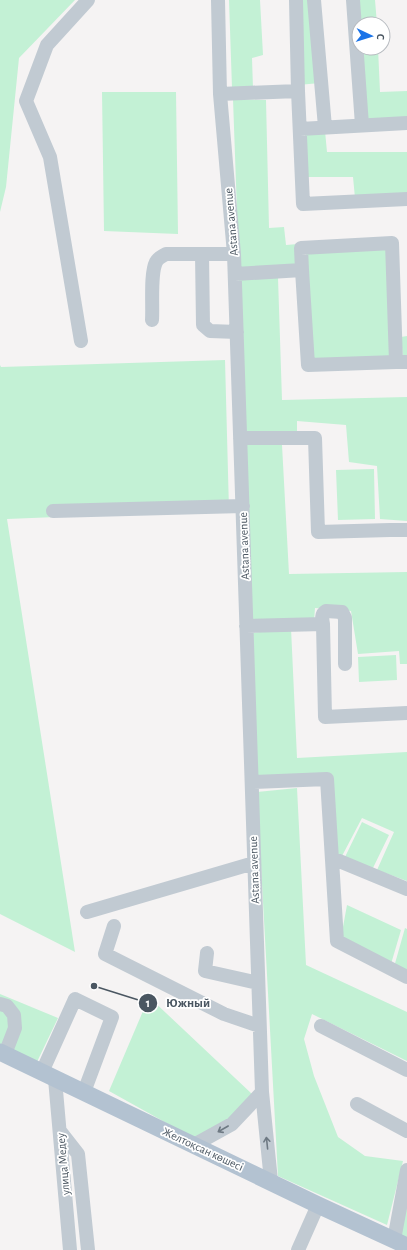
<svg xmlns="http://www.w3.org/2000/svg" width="407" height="1250" viewBox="0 0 407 1250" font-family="'Alegreya Sans',sans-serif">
<rect width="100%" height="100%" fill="#f5f3f3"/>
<path fill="#c3f1d5" d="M 0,0 L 75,0 L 19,58 L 6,187 L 0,212 Z
M 229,0 L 260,0 L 263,55 L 252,58 L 253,89 L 232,88 Z
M 297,0 L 312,0 L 320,83 L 298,85 Z
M 356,0 L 375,0 L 377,24 L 359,24 Z
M 359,48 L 378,48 L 380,92 L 407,91 L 407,120 L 365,123 Z
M 102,92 L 176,92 L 178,234 L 104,231 Z
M 233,99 L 266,100 L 269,228 L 284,227 L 286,245 L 298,244 L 297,265 L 239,268 Z
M 325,131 L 327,152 L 407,152 L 407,196 L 355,198 L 353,177 L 305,177 L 305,132 Z
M 387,248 L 392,358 L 313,361 L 306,251 Z
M 239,277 L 278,278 L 282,400 L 407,397 L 407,521 L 380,519 L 377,466 L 349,462 L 346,425 L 297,421 L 297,435 L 244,434 Z
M 407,336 L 407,358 L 403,358 L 401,337 Z
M 225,360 L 229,510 L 7,519 L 75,952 L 0,914 L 0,365 L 1,367 Z
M 245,442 L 282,445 L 289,574 L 407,572 L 407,664 L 400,664 L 399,651 L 358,654 L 351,611 L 315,608 L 314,621 L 251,620 Z
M 374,469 L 375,519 L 338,520 L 336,470 Z
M 291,628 L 297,758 L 407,752 L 407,881 L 377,870 L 394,832 L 362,818 L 342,856 L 336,855 L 329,776 L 256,778 L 251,633 Z
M 396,655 L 397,680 L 359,682 L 358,657 Z
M 297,788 L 306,965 L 407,1012 L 407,1061 L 312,1014 L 304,1039 L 314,1076 L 338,1137 L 365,1156 L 403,1161 L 387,1225 L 278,1176 L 257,792 Z
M 362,822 L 389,835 L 372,870 L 345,857 Z
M 347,905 L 401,930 L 391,964 L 341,938 Z
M 405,928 L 407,929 L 407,973 L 394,967 Z
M 0,994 L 58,1018 L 36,1064 L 0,1046 Z
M 149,997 L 252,1094 L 229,1121 L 197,1140 L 109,1091 Z
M 407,1202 L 407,1240 L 399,1237 Z"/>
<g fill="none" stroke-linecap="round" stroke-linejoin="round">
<path stroke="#c1cad2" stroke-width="14" d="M 218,0 L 220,94 L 234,254 L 262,1092 L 271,1181
M 314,0 L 325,127
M 353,0 L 362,125
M 298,91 L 303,204 L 407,199
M 220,94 L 298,91 L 296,0
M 300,129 L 407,123
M 202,254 L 203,325 L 210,331 L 237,332
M 302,270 L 308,365 L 396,362
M 235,274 L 302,270 L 301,248 L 392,243 L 396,362 L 407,362
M 152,320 C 153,306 150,274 156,262 C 158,258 162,256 166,254 L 234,254
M 81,341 L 50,157 L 26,101 L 47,45 L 88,0
M 240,438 L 315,438 L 318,532 L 390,530 L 407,530
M 53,511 L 243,506
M 323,624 C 322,619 321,614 326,611 L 342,612 L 345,618 L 345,664
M 246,626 L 323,624 L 325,717 L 407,713
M 252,782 L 327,779 L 337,941 L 407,977
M 332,858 L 407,889
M 87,912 L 254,863
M 114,926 L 105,954 L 224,1014 L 259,1026
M 207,953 L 205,971 L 258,983
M 0,1004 L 7,1006 L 14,1015 L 15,1028 L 5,1054
M 321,1026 L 407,1070
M 42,1072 L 75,999 L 112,1017 L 84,1092
M 55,1079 L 70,1250
M 357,1104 L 407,1131
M 60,1131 L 78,1154 L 88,1250
M 194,1145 L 232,1124 L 262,1092
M 394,1240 L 407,1170
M 298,1250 L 318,1205"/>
<path stroke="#b3c2d1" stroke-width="17" d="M 0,1052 L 318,1205 L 407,1246"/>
</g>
<defs><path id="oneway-shaft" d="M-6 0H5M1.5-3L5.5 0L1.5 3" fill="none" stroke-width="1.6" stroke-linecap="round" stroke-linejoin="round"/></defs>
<g stroke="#6e7983">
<use href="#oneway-shaft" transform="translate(223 1129) rotate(150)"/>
<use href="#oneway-shaft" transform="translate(267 1143) rotate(-96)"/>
</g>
<g text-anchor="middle" stroke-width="3.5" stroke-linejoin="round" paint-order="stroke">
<g font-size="12" fill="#4a5661" stroke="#fff">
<text transform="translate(231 222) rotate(-95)" y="4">Astana avenue</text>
<text transform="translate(244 546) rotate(-92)" y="4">Astana avenue</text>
<text transform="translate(254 870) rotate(-92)" y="4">Astana avenue</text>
<text transform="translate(203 1149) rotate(25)" y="4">Желтоқсан көшесі</text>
<text transform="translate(63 1164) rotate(-95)" y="4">улица Медеу</text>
</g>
</g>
<path fill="none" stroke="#4a5661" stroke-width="1.5" d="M94 986L148 1003"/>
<g fill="#4a5661" stroke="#fff" stroke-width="1.5">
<circle cx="94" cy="986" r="4"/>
<circle cx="148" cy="1003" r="10"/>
</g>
<g font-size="12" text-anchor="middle" font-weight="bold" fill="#fff">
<text x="148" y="1007">1</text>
</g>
<g font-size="13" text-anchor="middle" font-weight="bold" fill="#4a5661" stroke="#fff" stroke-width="3.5" stroke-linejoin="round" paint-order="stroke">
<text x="188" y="1007">Южный</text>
</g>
<g transform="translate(371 36) rotate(94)"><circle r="19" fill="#ffffff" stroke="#b7bbc0"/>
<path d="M0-3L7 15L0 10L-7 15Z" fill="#1a73e8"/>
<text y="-6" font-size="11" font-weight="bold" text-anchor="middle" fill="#4a5661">С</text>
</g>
</svg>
